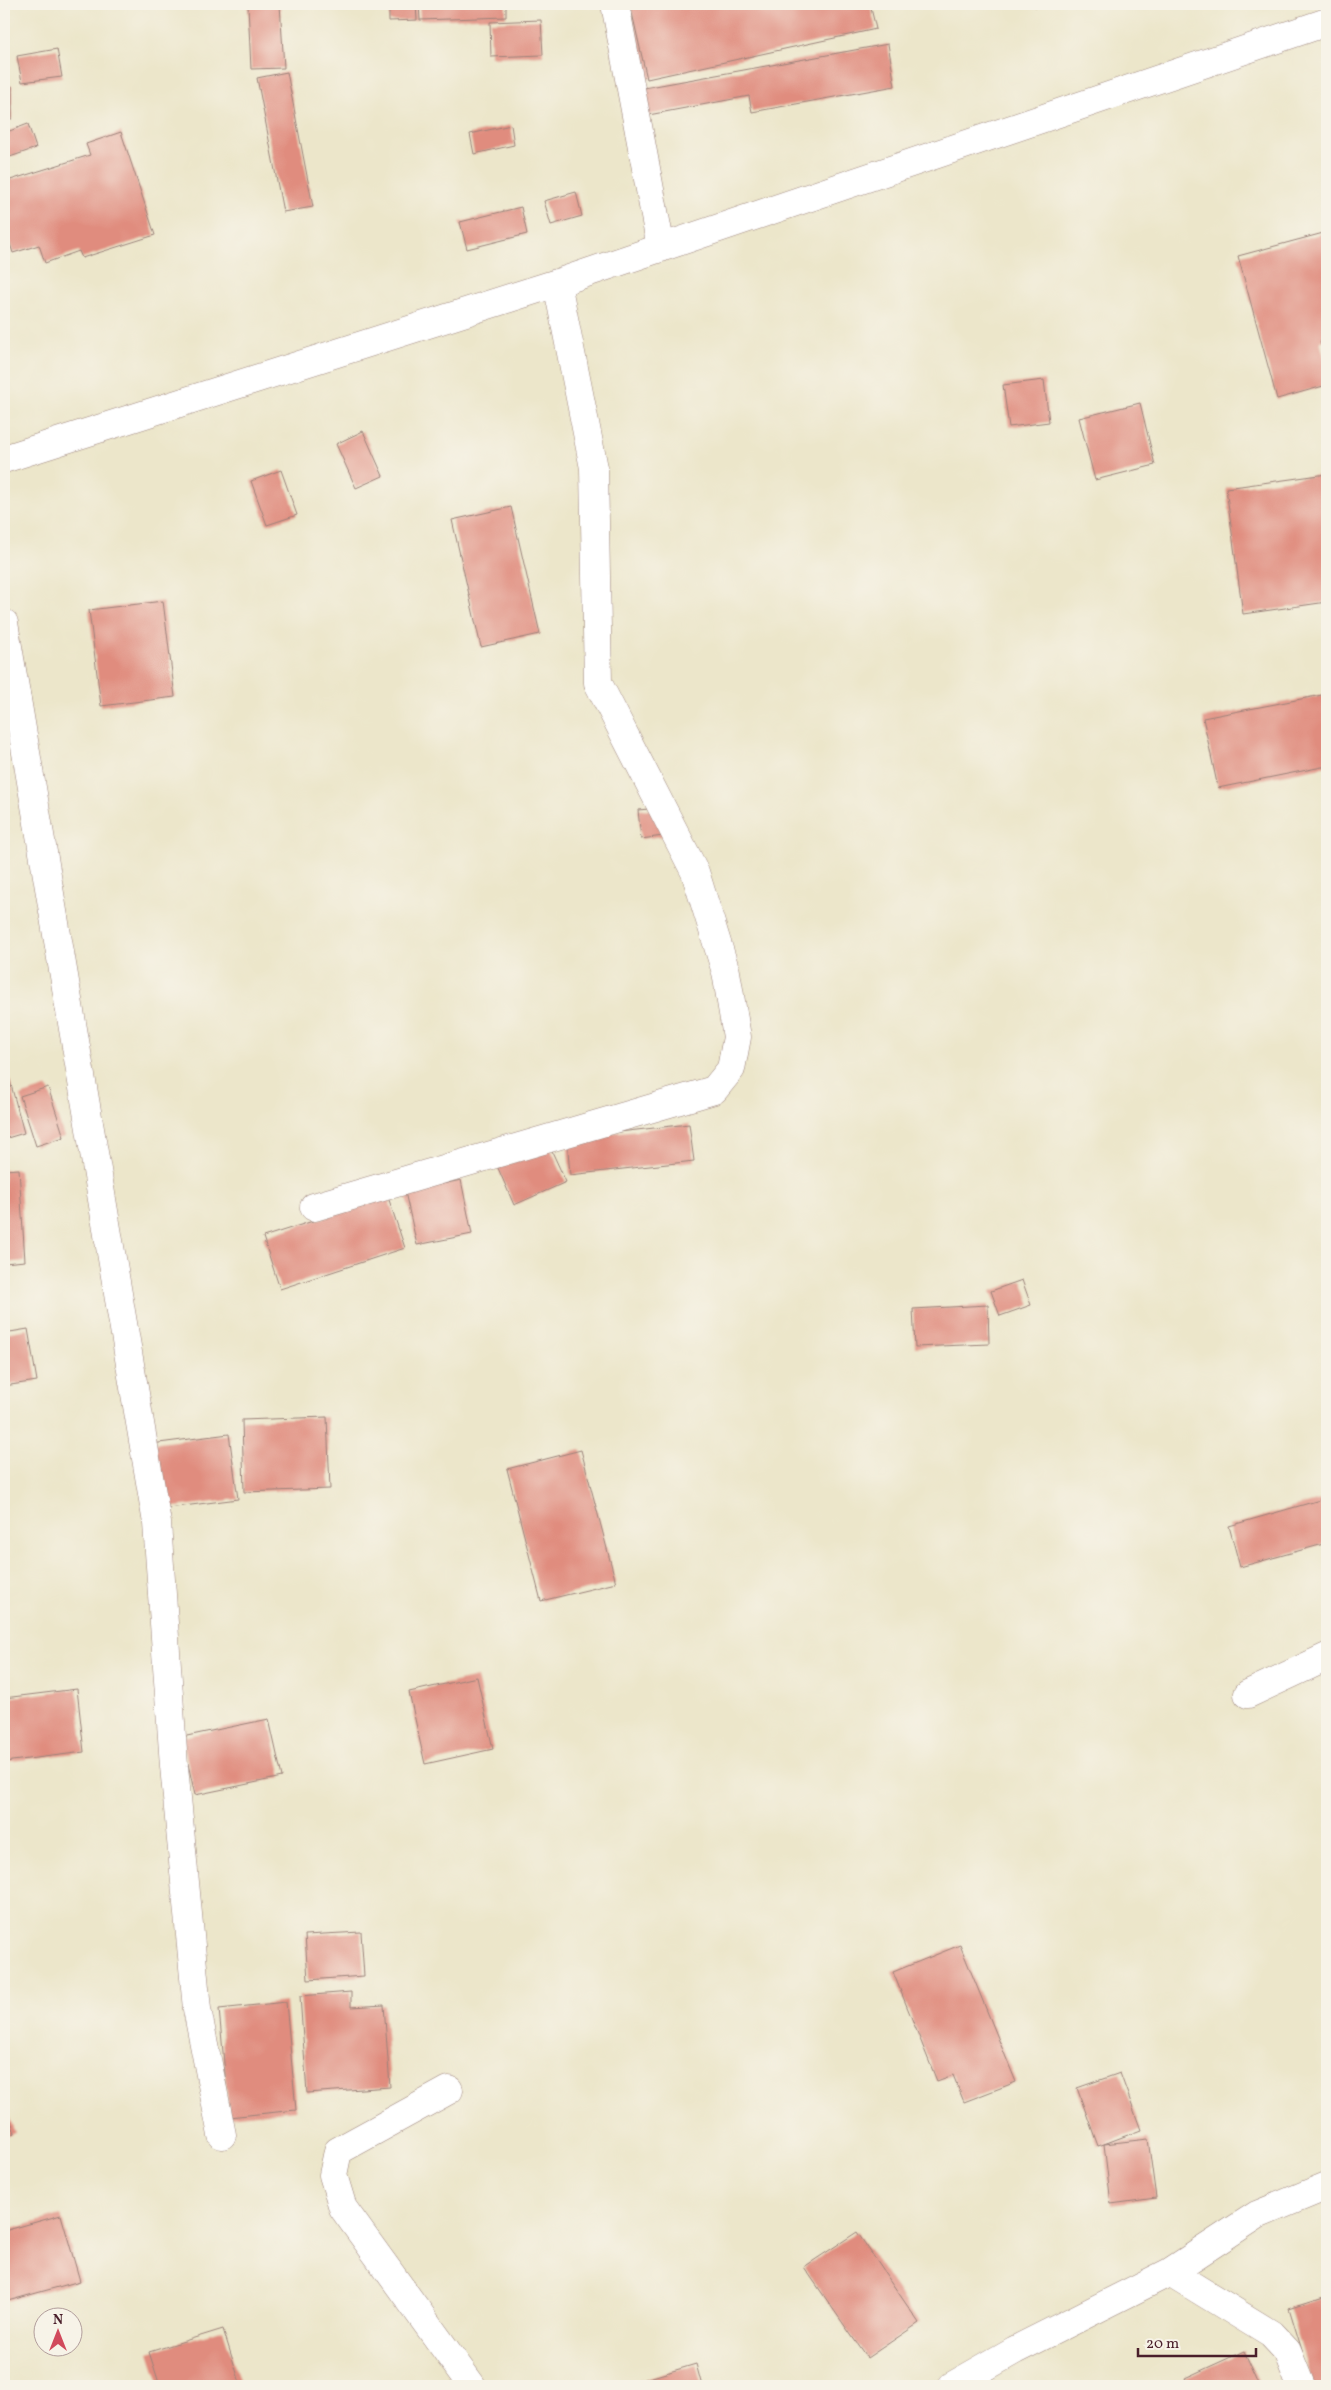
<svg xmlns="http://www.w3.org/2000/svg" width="1331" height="2390" viewBox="0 0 1331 2390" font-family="Vollkorn,serif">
<rect width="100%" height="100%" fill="#f7f3e8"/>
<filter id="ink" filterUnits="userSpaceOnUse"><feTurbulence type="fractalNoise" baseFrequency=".02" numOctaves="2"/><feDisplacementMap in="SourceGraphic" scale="10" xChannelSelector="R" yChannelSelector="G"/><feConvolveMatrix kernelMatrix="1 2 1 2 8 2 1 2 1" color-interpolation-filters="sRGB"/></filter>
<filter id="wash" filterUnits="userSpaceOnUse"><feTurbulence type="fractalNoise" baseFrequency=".0096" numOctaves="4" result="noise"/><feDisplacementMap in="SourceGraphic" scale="20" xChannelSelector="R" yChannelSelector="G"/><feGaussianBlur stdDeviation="1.12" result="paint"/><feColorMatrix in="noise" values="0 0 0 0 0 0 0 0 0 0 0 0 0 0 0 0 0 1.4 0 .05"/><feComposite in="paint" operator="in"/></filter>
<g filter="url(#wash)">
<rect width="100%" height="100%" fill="#ece6ca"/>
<g id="blocks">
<path fill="#e08c7e" d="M 280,4 L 284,68 L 251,69 L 248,6 Z
M 389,4 L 416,4 L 417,20 L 389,21 Z
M 419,4 L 506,4 L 506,17 L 420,20 Z
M 630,4 L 870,4 L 876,29 L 647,79 Z
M 1034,4 L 1047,4 L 1035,7 Z
M 541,20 L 543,55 L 491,57 L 490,22 Z
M 888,44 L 895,86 L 752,112 L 749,96 L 638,117 L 633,90 Z
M 57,49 L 62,77 L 22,82 L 17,56 Z
M 287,72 L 313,207 L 283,212 L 257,78 Z
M 4,86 L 12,86 L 12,119 L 4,119 Z
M 28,124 L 36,148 L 4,159 L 4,133 Z
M 511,125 L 514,145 L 474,154 L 470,134 Z
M 121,132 L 155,235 L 82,258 L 79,251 L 45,263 L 39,245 L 13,253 L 4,225 L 4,182 L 90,155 L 86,144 Z
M 576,192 L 582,216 L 551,225 L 544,201 Z
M 521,207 L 527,234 L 467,249 L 460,222 Z
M 1327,232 L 1327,339 L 1320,341 L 1327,368 L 1327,385 L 1277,399 L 1238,256 Z
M 1044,380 L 1049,422 L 1009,427 L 1003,385 Z
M 1140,403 L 1155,465 L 1095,480 L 1079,418 Z
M 363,431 L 383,476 L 356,488 L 336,444 Z
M 281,470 L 297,515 L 267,525 L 251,481 Z
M 1327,474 L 1327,602 L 1243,614 L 1226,488 Z
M 511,507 L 540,634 L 481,647 L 452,520 Z
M 163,601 L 175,697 L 101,706 L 89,610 Z
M 1327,694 L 1327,766 L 1218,788 L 1203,718 Z
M 660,808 L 663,836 L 641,839 L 638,810 Z
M 7,1070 L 24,1133 L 4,1139 L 4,1071 Z
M 48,1087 L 64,1137 L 36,1146 L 20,1096 Z
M 689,1124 L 694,1161 L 570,1175 L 567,1138 Z
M 549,1145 L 566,1182 L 514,1205 L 498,1168 Z
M 19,1169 L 25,1261 L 4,1263 L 4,1170 Z
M 461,1180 L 472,1234 L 417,1245 L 405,1192 Z
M 388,1197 L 405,1248 L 280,1289 L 263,1237 Z
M 1022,1280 L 1031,1305 L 1000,1316 L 991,1291 Z
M 988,1305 L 989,1344 L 915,1347 L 913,1309 Z
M 28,1329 L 37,1381 L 4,1386 L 4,1333 Z
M 327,1417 L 330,1489 L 244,1492 L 242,1420 Z
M 229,1434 L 238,1499 L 160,1509 L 151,1444 Z
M 581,1450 L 616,1583 L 541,1601 L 507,1469 Z
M 1327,1498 L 1327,1543 L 1240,1567 L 1229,1526 Z
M 477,1677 L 493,1749 L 425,1764 L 409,1692 Z
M 77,1689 L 84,1752 L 4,1762 L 4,1698 Z
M 269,1719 L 282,1777 L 195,1795 L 182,1737 Z
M 361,1932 L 364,1976 L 308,1980 L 305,1935 Z
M 960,1945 L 1016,2082 L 964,2102 L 953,2075 L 937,2081 L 893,1972 Z
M 351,1992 L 351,2007 L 384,2005 L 390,2087 L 307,2093 L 300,1996 Z
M 286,2002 L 296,2110 L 229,2117 L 219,2009 Z
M 1120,2073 L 1141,2130 L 1104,2144 L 1148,2139 L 1156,2198 L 1111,2204 L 1104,2144 L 1098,2146 L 1077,2088 Z
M 4,2103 L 15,2133 L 4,2137 Z
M 61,2215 L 80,2281 L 4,2302 L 4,2231 Z
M 857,2232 L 919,2323 L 867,2358 L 804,2267 Z
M 1327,2296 L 1327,2386 L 1313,2386 L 1289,2308 Z
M 223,2329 L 241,2386 L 160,2386 L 149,2352 Z
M 1244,2351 L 1260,2386 L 1189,2386 L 1185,2378 Z
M 696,2364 L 702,2386 L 641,2386 L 639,2381 Z"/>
</g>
</g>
<g filter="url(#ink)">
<use href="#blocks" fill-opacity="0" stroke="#9b827a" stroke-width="1"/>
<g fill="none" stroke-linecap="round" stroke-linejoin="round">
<g stroke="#9b827a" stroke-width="29">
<path id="minor" d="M 615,4 L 661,248
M 4,459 L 557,283 L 1327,22
M 4,623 L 157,1523 L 174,1766 L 197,2009 L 222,2135
M 314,1207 L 714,1090 L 731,1069 L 737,1037 L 726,972 L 695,872 L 598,683 L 594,468 L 557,283
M 1248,1694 L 1327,1657
M 449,2090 L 338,2151 L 333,2175 L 343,2208 L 472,2386
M 1170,2272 L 1271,2334 L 1287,2351 L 1301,2386
M 952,2386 L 1015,2350 L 1170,2272 L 1257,2215 L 1327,2186"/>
</g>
<use href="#minor" stroke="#fff" stroke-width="28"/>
</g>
</g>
<rect width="1331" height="2390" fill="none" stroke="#f7f3e8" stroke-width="20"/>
<g transform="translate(58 2332)"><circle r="24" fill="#f7f3e8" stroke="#b29e9c"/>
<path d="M0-4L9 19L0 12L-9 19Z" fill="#d1495b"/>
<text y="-8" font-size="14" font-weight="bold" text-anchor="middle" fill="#4a1f2b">N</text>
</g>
<path d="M1138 2348v8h118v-8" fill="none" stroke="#4a1f2b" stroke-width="2.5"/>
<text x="1146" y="2348" font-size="15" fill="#4a1f2b" stroke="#f7f3e8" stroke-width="4" paint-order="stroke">20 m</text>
</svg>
